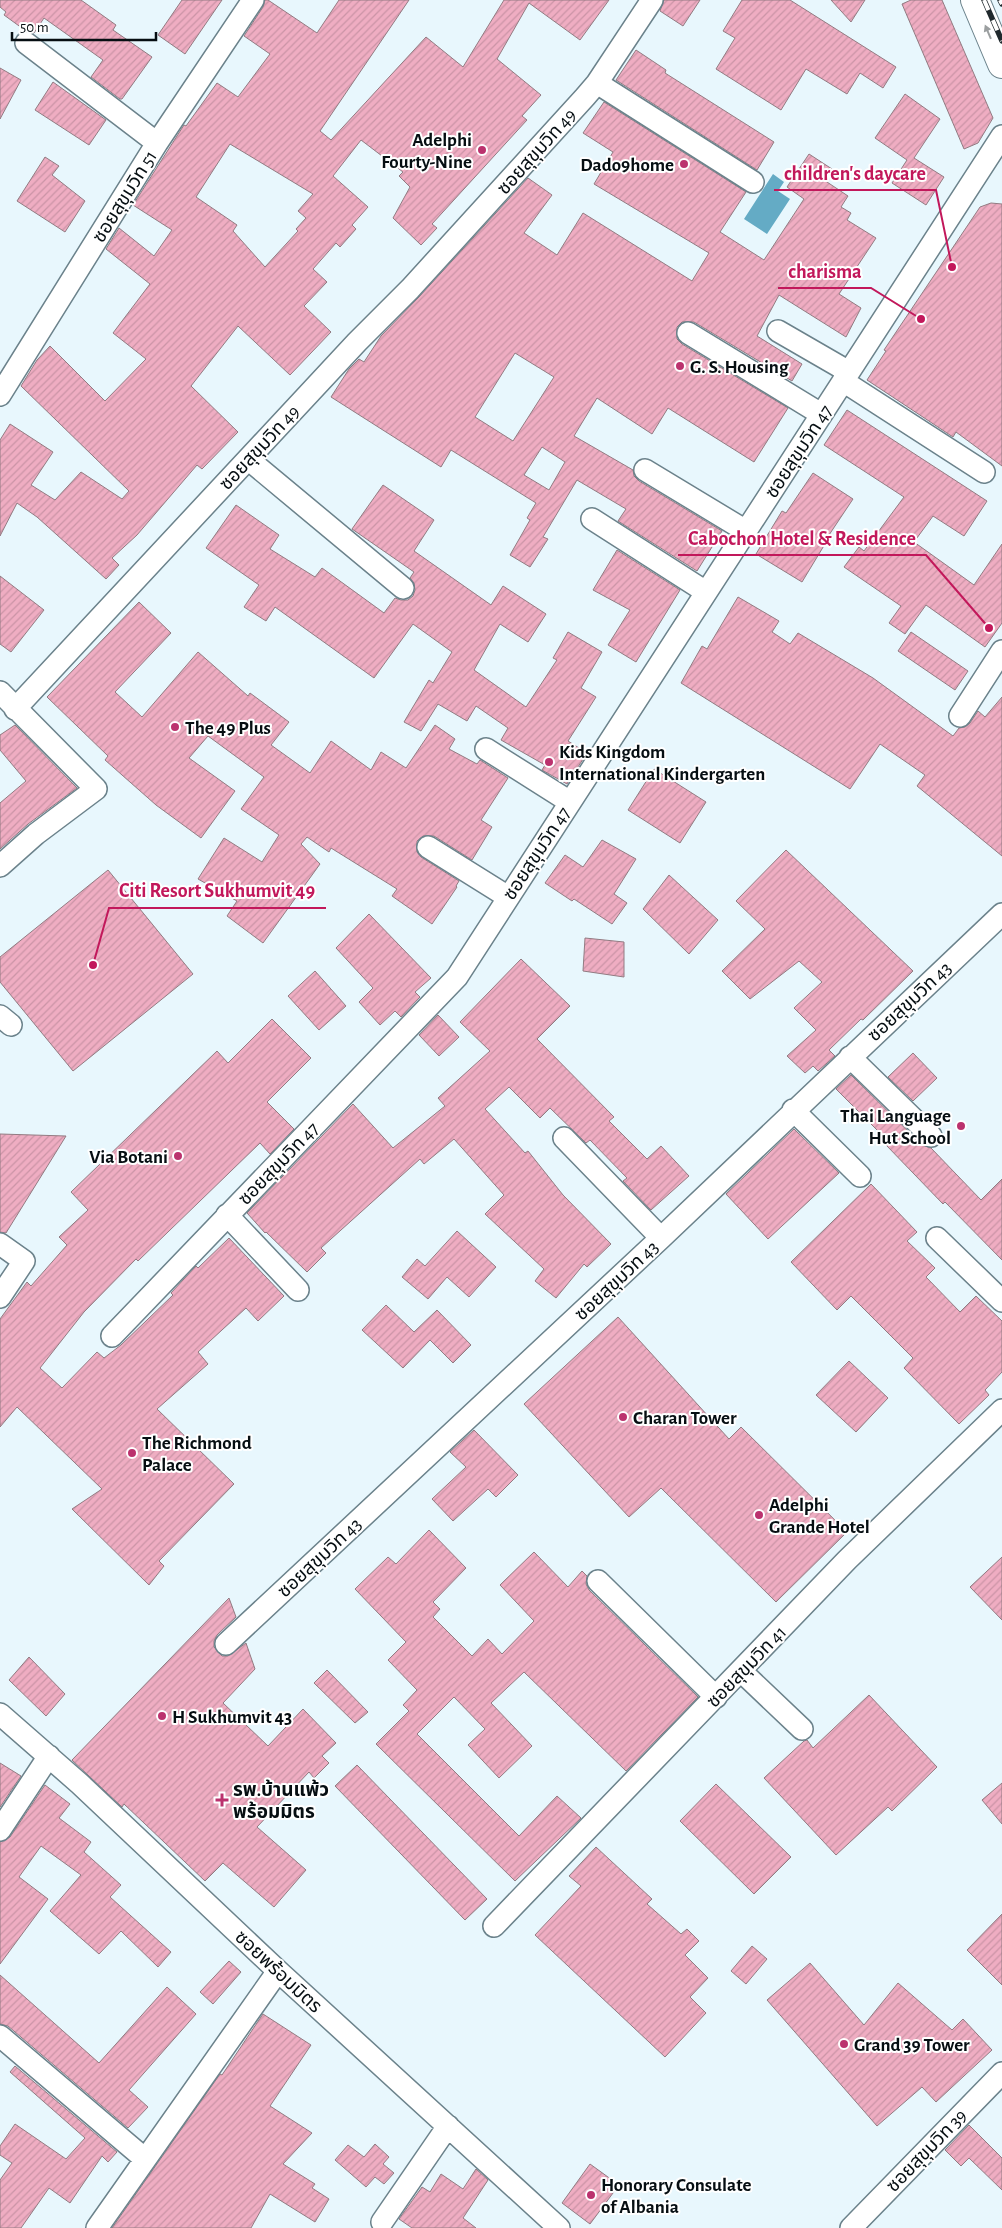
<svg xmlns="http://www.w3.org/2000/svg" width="1002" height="2228" viewBox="0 0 1002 2228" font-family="'Alegreya Sans','Noto Sans Thai',sans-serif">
<defs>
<pattern id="building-hatch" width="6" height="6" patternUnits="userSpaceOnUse" patternTransform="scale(1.25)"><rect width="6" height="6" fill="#efadc2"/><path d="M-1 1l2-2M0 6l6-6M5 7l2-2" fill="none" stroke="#cb94a6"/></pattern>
</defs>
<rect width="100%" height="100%" fill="#e8f7fd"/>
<path fill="#64abc5" d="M 773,174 L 784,182 L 778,191 L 790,199 L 767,234 L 744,219 Z"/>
<path fill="url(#building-hatch)" stroke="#927b82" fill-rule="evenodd" d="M 0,0 L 81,0 L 116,25 L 113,30 L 152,57 L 122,99 L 120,99 L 91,77 L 103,60 L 44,18 L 34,33 L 26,31 L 4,15 L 6,12 L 0,7 Z
M 182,0 L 222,0 L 185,54 L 158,35 Z
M 265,0 L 268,0 L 317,33 L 339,0 L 409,0 L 320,131 L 331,140 L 426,37 L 463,67 L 504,0 L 609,0 L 580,40 L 529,3 L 497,59 L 541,95 L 522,116 L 527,120 L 432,224 L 437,228 L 421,245 L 393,218 L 410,187 L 399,176 L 403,172 L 361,140 L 333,176 L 368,207 L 352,225 L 356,229 L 340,247 L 336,243 L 313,269 L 327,282 L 304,306 L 331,332 L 290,375 L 238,326 L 191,386 L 238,432 L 202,469 L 197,465 L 137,535 L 112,558 L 119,565 L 106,579 L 37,517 L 17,503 L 0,536 L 0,440 L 10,424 L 53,452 L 31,485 L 55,500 L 81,472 L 122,499 L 129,491 L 21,386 L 37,360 L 50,346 L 105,401 L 146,359 L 113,333 L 150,284 L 106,249 L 119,228 L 154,256 L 172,230 L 133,205 L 184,125 L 186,126 L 217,83 L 238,97 L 270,54 L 244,36 L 263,7 ZM 230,144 L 313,194 L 298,211 L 306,218 L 296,229 L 298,231 L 265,267 L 233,231 L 237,225 L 196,197 Z
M 664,0 L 700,0 L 683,26 L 660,11 Z
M 742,0 L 790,0 L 896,67 L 883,88 L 860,73 L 847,94 L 806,69 L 781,110 L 716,69 L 735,38 L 723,31 Z
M 831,0 L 865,0 L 851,22 Z
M 911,0 L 942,0 L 993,118 L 978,143 L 964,149 L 902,4 Z
M 636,50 L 666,70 L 665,73 L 774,142 L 757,170 L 616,80 Z
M 0,68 L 21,80 L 0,119 Z
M 53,82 L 106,120 L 89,145 L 35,110 Z
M 905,94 L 940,119 L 914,158 L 944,177 L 926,205 L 892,183 L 907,160 L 875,138 Z
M 604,102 L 746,192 L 720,232 L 764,260 L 804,199 L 787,187 L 809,154 L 832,169 L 824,180 L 848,196 L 841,207 L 851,213 L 847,220 L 876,238 L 839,294 L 861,308 L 846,337 L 779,295 L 757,336 L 802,364 L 792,381 L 694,322 L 682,322 L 677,327 L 677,339 L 682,344 L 788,408 L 754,462 L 668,408 L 652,434 L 597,398 L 574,436 L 633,470 L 634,476 L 639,481 L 722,531 L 697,571 L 618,521 L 626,509 L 577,480 L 543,537 L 548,539 L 530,567 L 510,555 L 530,520 L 527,518 L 536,503 L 451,450 L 441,467 L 331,397 L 349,369 L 359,359 L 364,362 L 381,336 L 419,297 L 528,178 L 552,195 L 524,233 L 557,255 L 583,213 L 692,281 L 709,253 L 594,184 L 613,152 L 583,133 ZM 515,353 L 554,377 L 513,441 L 475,417 ZM 542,447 L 565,462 L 549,490 L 524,475 Z
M 45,157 L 59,166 L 52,175 L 85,201 L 65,232 L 17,201 Z
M 991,203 L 1002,204 L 1002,466 L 956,432 L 953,437 L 867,380 L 886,351 L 884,350 L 980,207 Z
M 847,410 L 987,501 L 964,536 L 933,516 L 914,542 L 974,585 L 1002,544 L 1002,623 L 985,647 L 926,605 L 905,634 L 889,623 L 901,606 L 844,567 L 859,547 L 864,551 L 904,497 L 824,445 Z
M 813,473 L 853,499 L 827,538 L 828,539 L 802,582 L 756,554 L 782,511 L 786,513 Z
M 383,485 L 434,520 L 414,551 L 491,605 L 503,586 L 546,614 L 528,642 L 500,624 L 474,670 L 526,707 L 557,660 L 553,658 L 568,632 L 602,652 L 581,688 L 596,697 L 568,741 L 587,753 L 567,784 L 542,770 L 545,765 L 501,740 L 508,728 L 476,706 L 467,721 L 438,704 L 421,731 L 404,722 L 429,680 L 433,683 L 452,652 L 413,624 L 374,678 L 275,607 L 266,621 L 244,607 L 259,585 L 206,548 L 236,505 L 279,535 L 270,549 L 315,577 L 322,568 L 384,613 L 395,598 L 401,600 L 408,600 L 413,596 L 415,590 L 414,583 L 410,578 L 414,572 L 352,529 Z
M 617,550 L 680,590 L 636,662 L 608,645 L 630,610 L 593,590 Z
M 0,576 L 44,610 L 11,652 L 0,644 Z
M 738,597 L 779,621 L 772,632 L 790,644 L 798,633 L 873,678 L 953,736 L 959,728 L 965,727 L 970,723 L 978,711 L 985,717 L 1002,697 L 1002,856 L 917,786 L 925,775 L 880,744 L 850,789 L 681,683 L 702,646 L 707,649 Z
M 139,602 L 171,633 L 115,692 L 142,717 L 198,652 L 248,696 L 250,693 L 289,722 L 271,745 L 310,773 L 331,741 L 371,770 L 381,752 L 406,768 L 435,725 L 455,739 L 449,749 L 477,764 L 480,760 L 508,778 L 481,820 L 492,827 L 472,860 L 434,836 L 423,836 L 417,841 L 417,852 L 421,857 L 459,881 L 456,886 L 457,887 L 432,924 L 392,896 L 397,889 L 331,848 L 329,852 L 307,837 L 301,844 L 320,864 L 263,943 L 227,916 L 237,901 L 198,879 L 224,838 L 262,862 L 279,835 L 241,809 L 264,777 L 208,736 L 189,758 L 235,791 L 201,838 L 156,805 L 105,760 L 108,756 L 47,697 Z
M 911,632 L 968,671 L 955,690 L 898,651 Z
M 15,725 L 77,788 L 28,824 L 0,849 L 0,803 L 26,781 L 0,750 L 0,735 Z
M 654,769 L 706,802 L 680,843 L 628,810 Z
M 602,840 L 636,859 L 614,894 L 627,903 L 612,924 L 574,899 L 572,901 L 545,883 L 565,855 L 583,867 Z
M 786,850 L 913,971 L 863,1020 L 861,1019 L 829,1050 L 835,1056 L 818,1071 L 813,1066 L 805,1073 L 787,1056 L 816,1030 L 794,1008 L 822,982 L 799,961 L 750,999 L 722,971 L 765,929 L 736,901 Z
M 108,870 L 193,974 L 73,1071 L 0,982 L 0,957 Z
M 669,875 L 718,920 L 689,954 L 643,909 Z
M 369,914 L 431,978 L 415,992 L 420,997 L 401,1017 L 395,1011 L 380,1025 L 359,1002 L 373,988 L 336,948 Z
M 585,938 L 624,942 L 624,977 L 583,971 Z
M 521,959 L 570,1006 L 537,1039 L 614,1117 L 609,1121 L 647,1159 L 661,1146 L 689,1176 L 651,1210 L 623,1181 L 627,1178 L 590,1140 L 586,1143 L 550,1108 L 540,1118 L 509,1087 L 485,1109 L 525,1153 L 528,1151 L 563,1195 L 611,1244 L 587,1267 L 584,1264 L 556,1298 L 535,1281 L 544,1269 L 485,1214 L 504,1195 L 454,1139 L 424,1164 L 420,1159 L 321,1248 L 326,1253 L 307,1272 L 266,1232 L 265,1233 L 247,1213 L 353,1104 L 393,1148 L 445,1106 L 438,1098 L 490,1051 L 460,1022 Z
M 315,971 L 346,1006 L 319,1030 L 288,996 Z
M 438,1015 L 459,1037 L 439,1056 L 419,1035 Z
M 272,1019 L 311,1058 L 267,1102 L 294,1129 L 270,1154 L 260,1143 L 138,1261 L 136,1259 L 84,1312 L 40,1368 L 62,1388 L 97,1352 L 104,1358 L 121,1345 L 173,1295 L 171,1293 L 196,1266 L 198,1268 L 229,1238 L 284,1296 L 258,1321 L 246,1308 L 198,1352 L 208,1364 L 157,1409 L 234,1484 L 159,1561 L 164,1566 L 149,1585 L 72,1509 L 102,1489 L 17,1407 L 0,1427 L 0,1319 L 27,1282 L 31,1286 L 67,1245 L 59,1237 L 88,1210 L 71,1192 L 217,1051 L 228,1063 Z
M 913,1053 L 937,1078 L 913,1101 L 888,1077 Z
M 851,1075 L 922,1145 L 931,1148 L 981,1200 L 1002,1179 L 1002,1260 L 945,1202 L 943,1204 L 886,1145 L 889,1142 L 836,1089 Z
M 794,1129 L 839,1173 L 768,1239 L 726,1194 Z
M 0,1134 L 66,1136 L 6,1233 L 0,1232 Z
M 871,1184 L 917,1232 L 907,1241 L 935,1268 L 926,1277 L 960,1312 L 976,1296 L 1002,1321 L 1002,1372 L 985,1390 L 989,1395 L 959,1424 L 904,1368 L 913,1358 L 851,1296 L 837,1310 L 791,1262 Z
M 457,1231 L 496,1267 L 469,1297 L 447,1277 L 428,1299 L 402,1277 L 417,1259 L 425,1266 Z
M 386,1305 L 414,1332 L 437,1310 L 471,1345 L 453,1363 L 430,1340 L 403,1368 L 362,1330 Z
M 618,1317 L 729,1439 L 741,1427 L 847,1532 L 776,1602 L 661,1488 L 629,1517 L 524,1404 Z
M 849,1361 L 888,1398 L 856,1432 L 816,1395 Z
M 474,1430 L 518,1475 L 496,1497 L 488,1489 L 453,1521 L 432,1499 L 466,1467 L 450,1452 Z
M 429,1530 L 466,1568 L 433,1602 L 440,1609 L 433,1617 L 472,1656 L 488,1639 L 502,1654 L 534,1621 L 500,1585 L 534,1552 L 568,1587 L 582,1571 L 587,1576 L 586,1584 L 589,1590 L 698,1697 L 626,1771 L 524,1672 L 491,1703 L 532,1746 L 499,1778 L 468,1745 L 485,1729 L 454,1697 L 417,1734 L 519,1836 L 557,1796 L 581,1818 L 515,1881 L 376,1744 L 409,1711 L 403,1705 L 417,1690 L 388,1660 L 406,1642 L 355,1589 L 388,1557 L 396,1564 Z
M 1002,1557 L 1002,1620 L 970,1587 Z
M 229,1598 L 236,1617 L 217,1635 L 214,1641 L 214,1647 L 222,1656 L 228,1656 L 246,1643 L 255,1669 L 223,1703 L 268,1746 L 303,1709 L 336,1743 L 322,1756 L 329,1763 L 314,1778 L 309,1772 L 257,1827 L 306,1870 L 274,1907 L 223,1863 L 205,1881 L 124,1804 L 122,1807 L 72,1760 Z
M 29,1657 L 65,1694 L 46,1716 L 9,1680 Z
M 327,1670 L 368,1712 L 355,1723 L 314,1683 Z
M 869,1695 L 937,1767 L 892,1811 L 888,1807 L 836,1855 L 764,1778 L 804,1741 L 807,1740 L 813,1748 Z
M 0,1763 L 21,1776 L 0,1807 Z
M 357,1765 L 487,1899 L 465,1920 L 335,1786 Z
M 1002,1783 L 1002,1824 L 982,1800 Z
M 716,1784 L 791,1857 L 754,1894 L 680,1821 Z
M 45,1785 L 70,1804 L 59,1818 L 91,1842 L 84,1852 L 121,1885 L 110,1897 L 171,1952 L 158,1967 L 121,1931 L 99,1954 L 50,1911 L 81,1875 L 41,1846 L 19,1877 L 48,1899 L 0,1964 L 0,1842 L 10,1837 Z
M 596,1847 L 652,1899 L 647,1904 L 681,1934 L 687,1929 L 699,1941 L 685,1955 L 708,1978 L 690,1997 L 706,2013 L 665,2057 L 535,1935 L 581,1886 L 569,1876 Z
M 1002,1914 L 1002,1985 L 967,1950 Z
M 752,1946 L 767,1959 L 746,1984 L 731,1971 Z
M 229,1961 L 241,1972 L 213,2004 L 200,1992 Z
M 810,1963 L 864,2025 L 898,1983 L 952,2030 L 963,2019 L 992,2050 L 936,2102 L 922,2087 L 877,2126 L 767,2000 Z
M 0,1975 L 99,2063 L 167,1987 L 196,2014 L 129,2090 L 148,2107 L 128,2128 L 8,2026 L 0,2024 Z
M 263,2014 L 311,2045 L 270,2106 L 312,2133 L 283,2164 L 315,2184 L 312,2188 L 329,2199 L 315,2222 L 270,2194 L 251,2228 L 112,2228 L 220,2074 L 222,2075 Z
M 15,2066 L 117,2152 L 108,2162 L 102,2156 L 70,2203 L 49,2188 L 21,2228 L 0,2228 L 0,2180 L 12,2163 L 0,2155 L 0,2146 L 15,2124 L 66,2159 L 85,2138 L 10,2072 Z
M 969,2125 L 1002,2158 L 1002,2190 L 969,2158 L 961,2166 L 945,2150 Z
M 375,2144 L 389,2157 L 383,2164 L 394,2173 L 384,2184 L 375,2177 L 366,2187 L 335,2160 L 348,2145 L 364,2157 Z
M 590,2164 L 619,2185 L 590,2224 L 562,2203 Z
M 476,2169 L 488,2180 L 463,2218 L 476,2228 L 412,2228 L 399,2219 L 422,2187 L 430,2192 L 441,2174 L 463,2189 Z"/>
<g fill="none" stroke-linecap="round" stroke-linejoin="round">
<g stroke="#6b828b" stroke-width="24">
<path id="minor" d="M 26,43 L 157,143
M 597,83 L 753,182
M 778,331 L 849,372
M 688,333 L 821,414
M 843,381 L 984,472
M 0,395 L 157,143 L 253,0
M 248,459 L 403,588
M 645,470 L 746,531
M 592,519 L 706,592
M 0,692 L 96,789 L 36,834 L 0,866
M 15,709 L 357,342 L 410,289 L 585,97 L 597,83 L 652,0
M 960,716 L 1002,651
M 486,749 L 570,802
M 428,847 L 508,897
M 0,1016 L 11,1025
M 850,1057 L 931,1136
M 793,1110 L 860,1176
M 564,1138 L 661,1238
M 227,1215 L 298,1290
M 937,1238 L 1002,1301
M 0,1244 L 24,1261 L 0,1297
M 112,1336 L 457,977 L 1002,136
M 598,1581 L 716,1697
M 226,1644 L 661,1238 L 1002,914
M 741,1671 L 802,1729
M 0,1714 L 80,1784 L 278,1971 L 559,2228
M 0,1830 L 49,1756
M 494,1926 L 847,1560 L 1002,1410
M 0,2036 L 145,2159
M 382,2222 L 448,2126
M 97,2228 L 278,1971
M 851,2228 L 1002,2073"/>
</g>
<g stroke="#6b828b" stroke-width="30">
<path id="major" d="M 975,0 L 1002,64"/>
</g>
<use href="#minor" stroke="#fff" stroke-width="21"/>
<use href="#major" stroke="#fff" stroke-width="28"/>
<g stroke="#20292d" stroke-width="5.5">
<path id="rail" d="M 984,0 L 1002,41
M 1000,0 L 1002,4"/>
</g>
<use href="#rail" stroke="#fff" stroke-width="4" stroke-dasharray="11" stroke-linecap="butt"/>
</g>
<defs><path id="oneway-solid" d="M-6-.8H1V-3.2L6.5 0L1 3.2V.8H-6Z" transform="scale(1.25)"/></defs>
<use fill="#9b9fa0" href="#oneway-solid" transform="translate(988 32) rotate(-113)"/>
<g fill="#bb326e" stroke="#fff" stroke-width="2">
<circle cx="482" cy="150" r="5"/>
<circle cx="684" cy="164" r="5"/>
<circle cx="680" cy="366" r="5"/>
<circle cx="175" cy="727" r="5"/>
<circle cx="549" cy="762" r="5"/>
<circle cx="961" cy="1126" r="5"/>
<circle cx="178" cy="1156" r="5"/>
<circle cx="623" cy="1417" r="5"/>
<circle cx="132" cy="1453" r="5"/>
<circle cx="759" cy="1515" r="5"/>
<circle cx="162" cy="1716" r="5"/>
<path d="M219.5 1792.5h5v5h5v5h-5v5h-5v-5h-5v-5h5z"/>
<circle cx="844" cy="2044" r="5"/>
<circle cx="591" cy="2195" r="5"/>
</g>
<g text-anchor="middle" stroke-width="4" stroke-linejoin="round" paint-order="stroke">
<g font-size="19" font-weight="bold" fill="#060e12" stroke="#fff" text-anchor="start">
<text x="472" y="146" text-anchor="end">Adelphi<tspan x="472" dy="22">Fourty-Nine</tspan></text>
<text x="674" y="171" text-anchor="end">Dado9home</text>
<text x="690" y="373">G. S. Housing</text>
<text x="185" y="734">The 49 Plus</text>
<text x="559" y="758">Kids Kingdom<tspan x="559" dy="22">International Kindergarten</tspan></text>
<text x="951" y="1122" text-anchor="end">Thai Language<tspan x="951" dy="22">Hut School</tspan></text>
<text x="168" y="1163" text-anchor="end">Via Botani</text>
<text x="633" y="1424">Charan Tower</text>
<text x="142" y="1449">The Richmond<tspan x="142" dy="22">Palace</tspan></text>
<text x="769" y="1511">Adelphi<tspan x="769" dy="22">Grande Hotel</tspan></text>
<text x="172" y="1723">H Sukhumvit 43</text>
<text x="233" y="1796">รพ.บ้านแพ้ว<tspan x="233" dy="22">พร้อมมิตร</tspan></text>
<text x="854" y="2051">Grand 39 Tower</text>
<text x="601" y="2191">Honorary Consulate<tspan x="601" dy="22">of Albania</tspan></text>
</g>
<g font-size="19" fill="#060e12" stroke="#fff">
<text transform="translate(536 151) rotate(-48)" y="7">ซอยสุขุมวิท 49</text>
<text transform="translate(124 196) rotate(-58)" y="7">ซอยสุขุมวิท 51</text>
<text transform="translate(259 447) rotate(-47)" y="7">ซอยสุขุมวิท 49</text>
<text transform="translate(798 451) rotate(-57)" y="7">ซอยสุขุมวิท 47</text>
<text transform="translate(536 853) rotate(-57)" y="7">ซอยสุขุมวิท 47</text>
<text transform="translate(909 1001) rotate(-43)" y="7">ซอยสุขุมวิท 43</text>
<text transform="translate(278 1163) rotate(-46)" y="7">ซอยสุขุมวิท 47</text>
<text transform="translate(616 1280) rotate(-43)" y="7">ซอยสุขุมวิท 43</text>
<text transform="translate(319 1557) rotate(-43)" y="7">ซอยสุขุมวิท 43</text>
<text transform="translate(746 1666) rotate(-46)" y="7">ซอยสุขุมวิท 41</text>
<text transform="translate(279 1971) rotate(43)" y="7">ซอยพร้อมมิตร</text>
<text transform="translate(926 2150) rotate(-46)" y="7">ซอยสุขุมวิท 39</text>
</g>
</g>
<path fill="none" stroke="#c2185b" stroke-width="2" d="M952 267L936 190H774M921 319L871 288H778M989 628L926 555H678M93 965L109 908H326"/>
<g fill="#c2185b" stroke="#fff" stroke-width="2">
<circle cx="952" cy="267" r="5"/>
<circle cx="921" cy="319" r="5"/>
<circle cx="989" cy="628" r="5"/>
<circle cx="93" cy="965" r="5"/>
</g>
<g font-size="20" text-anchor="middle" font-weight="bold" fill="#c2185b" stroke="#fff" stroke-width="4" stroke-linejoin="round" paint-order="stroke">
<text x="855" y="180">children's daycare</text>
<text x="825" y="278">charisma</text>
<text x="802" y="545">Cabochon Hotel &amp; Residence</text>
<text x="217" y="897">Citi Resort Sukhumvit 49</text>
</g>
<path d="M12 32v8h144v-8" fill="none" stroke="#060e12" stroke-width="2.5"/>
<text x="20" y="32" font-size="15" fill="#060e12" stroke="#ffffff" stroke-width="4" paint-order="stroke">50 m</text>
</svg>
